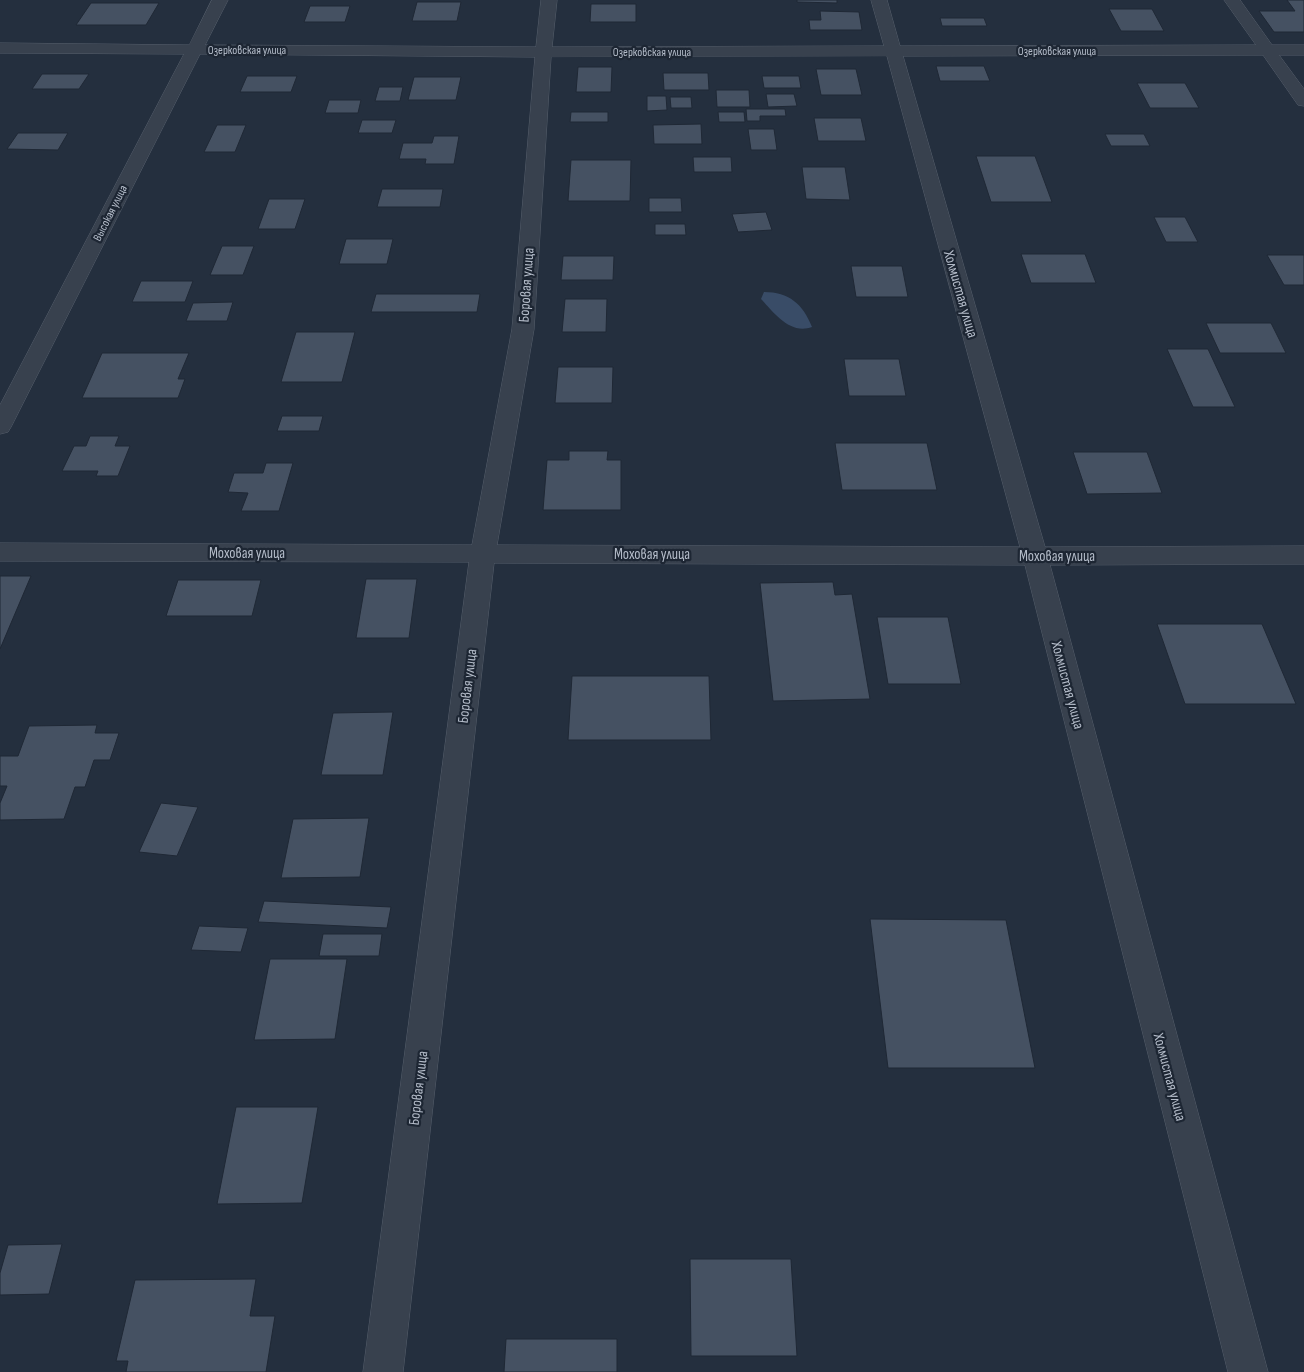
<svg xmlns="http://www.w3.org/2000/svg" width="1304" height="1372" viewBox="0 0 1304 1372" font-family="'Sofia Sans Condensed',sans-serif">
<rect width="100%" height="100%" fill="#242f3e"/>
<path fill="#394c67" d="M 764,292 C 789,292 803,304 812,327 C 790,335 774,313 761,299 Z"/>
<path fill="#455162" stroke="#1f2835" d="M 797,0 L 837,0 L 837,3 L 797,2 Z
M 1287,0 L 1304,0 L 1304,32 L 1274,32 L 1259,11 L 1295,11 Z
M 417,2 L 461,2 L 457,21 L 412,21 Z
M 91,3 L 159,3 L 146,25 L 76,25 Z
M 591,4 L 636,4 L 636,22 L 590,22 Z
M 310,6 L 350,6 L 345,22 L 304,22 Z
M 1109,9 L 1152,9 L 1164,31 L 1121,31 Z
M 820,11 L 859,12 L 862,30 L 810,30 L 809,20 L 821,20 Z
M 940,18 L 984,18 L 987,26 L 942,26 Z
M 936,66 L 984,66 L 990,81 L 940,81 Z
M 578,67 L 612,67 L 611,92 L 576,92 Z
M 816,69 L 856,69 L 862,95 L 821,95 Z
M 663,73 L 708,73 L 709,90 L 664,90 Z
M 42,74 L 89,74 L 79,89 L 32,89 Z
M 247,76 L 297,76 L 291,92 L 240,92 Z
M 762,76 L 799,76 L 801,88 L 764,88 Z
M 414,77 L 461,77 L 456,100 L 408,100 Z
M 1137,83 L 1185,83 L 1199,108 L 1150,108 Z
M 379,87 L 403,87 L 400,101 L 375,101 Z
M 716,90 L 749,90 L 750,107 L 717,107 Z
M 766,94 L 794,94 L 797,106 L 768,107 Z
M 647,96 L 666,96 L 667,110 L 647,111 Z
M 670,97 L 691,97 L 692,108 L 671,108 Z
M 329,100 L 361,100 L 358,113 L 325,113 Z
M 746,109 L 785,109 L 786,116 L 760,116 L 760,121 L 747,121 Z
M 571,112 L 608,112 L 608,122 L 570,122 Z
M 718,112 L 744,112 L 745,122 L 719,122 Z
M 814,118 L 861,118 L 866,141 L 818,141 Z
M 362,120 L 396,120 L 392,133 L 358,133 Z
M 701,124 L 702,144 L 654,144 L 653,125 Z
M 217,125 L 246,125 L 235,152 L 204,152 Z
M 748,129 L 774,129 L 777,150 L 751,150 Z
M 18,133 L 68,133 L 58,150 L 7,149 Z
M 1105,134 L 1144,134 L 1150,146 L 1111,146 Z
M 434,136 L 459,136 L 454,164 L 425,164 L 426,159 L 399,159 L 403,143 L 432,143 Z
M 976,156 L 1035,156 L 1052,202 L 991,202 Z
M 693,157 L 731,157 L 732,172 L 694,172 Z
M 571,160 L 631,160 L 630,201 L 568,201 Z
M 802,167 L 845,167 L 850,200 L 806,199 Z
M 382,189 L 443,189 L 440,207 L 377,207 Z
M 649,198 L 681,198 L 682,212 L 649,212 Z
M 269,199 L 305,199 L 295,229 L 258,229 Z
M 766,212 L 772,230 L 738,232 L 732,214 Z
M 1154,217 L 1185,217 L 1198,242 L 1166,242 Z
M 655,224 L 685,224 L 686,235 L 655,235 Z
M 346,239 L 393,239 L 387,264 L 339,264 Z
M 222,246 L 254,246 L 243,275 L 210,275 Z
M 1021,254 L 1085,254 L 1096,283 L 1031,283 Z
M 1267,255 L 1304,255 L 1304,285 L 1284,285 Z
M 563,256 L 614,256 L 613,280 L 561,280 Z
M 851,266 L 902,266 L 908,297 L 856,297 Z
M 141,281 L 193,281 L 185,302 L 132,302 Z
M 376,294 L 480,294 L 477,312 L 371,312 Z
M 565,299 L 607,299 L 606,332 L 562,332 Z
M 233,302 L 227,321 L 186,321 L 193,303 Z
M 1206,323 L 1271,323 L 1286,353 L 1220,353 Z
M 296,332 L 355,332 L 342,382 L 281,382 Z
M 1167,349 L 1208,349 L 1235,407 L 1193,407 Z
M 102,353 L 189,353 L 178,379 L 185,379 L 178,398 L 82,398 Z
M 844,359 L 899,359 L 906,396 L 849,396 Z
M 558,367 L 613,367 L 612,403 L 555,403 Z
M 282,416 L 323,416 L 319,431 L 277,431 Z
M 90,436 L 119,436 L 115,446 L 130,446 L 118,476 L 96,476 L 98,471 L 62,471 L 74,446 L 86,446 Z
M 835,443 L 927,443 L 937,490 L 842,490 Z
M 569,451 L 608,451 L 607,460 L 621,460 L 621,510 L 543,510 L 547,460 L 569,460 Z
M 1073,452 L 1147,452 L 1162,493 L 1087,494 Z
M 266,463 L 293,463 L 279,511 L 241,511 L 248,493 L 228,492 L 234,473 L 263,473 Z
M 0,576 L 31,576 L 0,649 Z
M 366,579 L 417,579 L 409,638 L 356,638 Z
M 178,580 L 261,580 L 252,616 L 166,616 Z
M 833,582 L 835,595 L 852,594 L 870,699 L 773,701 L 760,583 Z
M 877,617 L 948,617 L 961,684 L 888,684 Z
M 1157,624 L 1262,624 L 1296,704 L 1185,704 Z
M 572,676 L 709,676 L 711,740 L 568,740 Z
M 393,712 L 383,775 L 321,775 L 333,713 Z
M 97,725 L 95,733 L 119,733 L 110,760 L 94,760 L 85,787 L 75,787 L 64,819 L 0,820 L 0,803 L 7,786 L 0,786 L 0,756 L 18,756 L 29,726 Z
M 161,803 L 198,807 L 177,856 L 139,852 Z
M 369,818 L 360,877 L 281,878 L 293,819 Z
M 264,901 L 391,907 L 387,928 L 258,922 Z
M 870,919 L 1006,920 L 1035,1068 L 888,1068 Z
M 199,926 L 248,928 L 241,952 L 191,950 Z
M 323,934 L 382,934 L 379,956 L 319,956 Z
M 270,959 L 347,959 L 335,1039 L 254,1040 Z
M 236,1107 L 318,1107 L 302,1203 L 217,1204 Z
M 62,1244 L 49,1294 L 0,1295 L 0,1273 L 8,1245 Z
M 690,1259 L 791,1259 L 797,1356 L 691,1356 Z
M 256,1279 L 250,1316 L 275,1316 L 266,1372 L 126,1372 L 128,1361 L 116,1361 L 135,1280 Z
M 506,1339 L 617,1339 L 617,1372 L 504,1372 Z"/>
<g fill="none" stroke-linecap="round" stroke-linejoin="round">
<g stroke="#565f6c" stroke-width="1">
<path id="minor" d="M 212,0 L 228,0 L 205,45 L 536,47 L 541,0 L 557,0 L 552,47 L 884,46 L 871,0 L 887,0 L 900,46 L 1256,45 L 1224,0 L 1240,0 L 1272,45 L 1304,45 L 1304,55 L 1279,55 L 1304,89 L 1304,106 L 1298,105 L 1263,55 L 903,56 L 1045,547 L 1304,546 L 1304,564 L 1050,565 L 1268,1372 L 1228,1372 L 1025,565 L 494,563 L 403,1372 L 363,1372 L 469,562 L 0,561 L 0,543 L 472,545 L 512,329 L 535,57 L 200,54 L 11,427 L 8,432 L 0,434 L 0,405 L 184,54 L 0,53 L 0,43 L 189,45 ZM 887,56 L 1020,547 L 497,545 L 534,329 L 551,57 Z"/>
</g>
<use href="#minor" fill="#38414e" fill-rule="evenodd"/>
</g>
<g text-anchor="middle" stroke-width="4.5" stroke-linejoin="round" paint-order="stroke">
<g font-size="12" fill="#b4bcc9" stroke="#1d2633">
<text x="247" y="54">Озерковская улица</text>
<text x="1057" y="55">Озерковская улица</text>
<text x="652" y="56">Озерковская улица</text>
<text transform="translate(110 213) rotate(-63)" y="4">Высокая улица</text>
</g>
<g font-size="15" fill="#b4bcc9" stroke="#1d2633">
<text transform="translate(526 285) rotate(-86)" y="5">Боровая улица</text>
<text transform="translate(961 294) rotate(74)" y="5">Холмистая улица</text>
<text x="247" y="558">Моховая улица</text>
<text x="652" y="559">Моховая улица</text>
<text x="1057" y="561">Моховая улица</text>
<text transform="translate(1068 685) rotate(75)" y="5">Холмистая улица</text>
<text transform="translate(467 686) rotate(-83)" y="5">Боровая улица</text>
<text transform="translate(1170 1077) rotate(75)" y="5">Холмистая улица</text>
<text transform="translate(418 1088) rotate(-83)" y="5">Боровая улица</text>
</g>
</g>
</svg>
